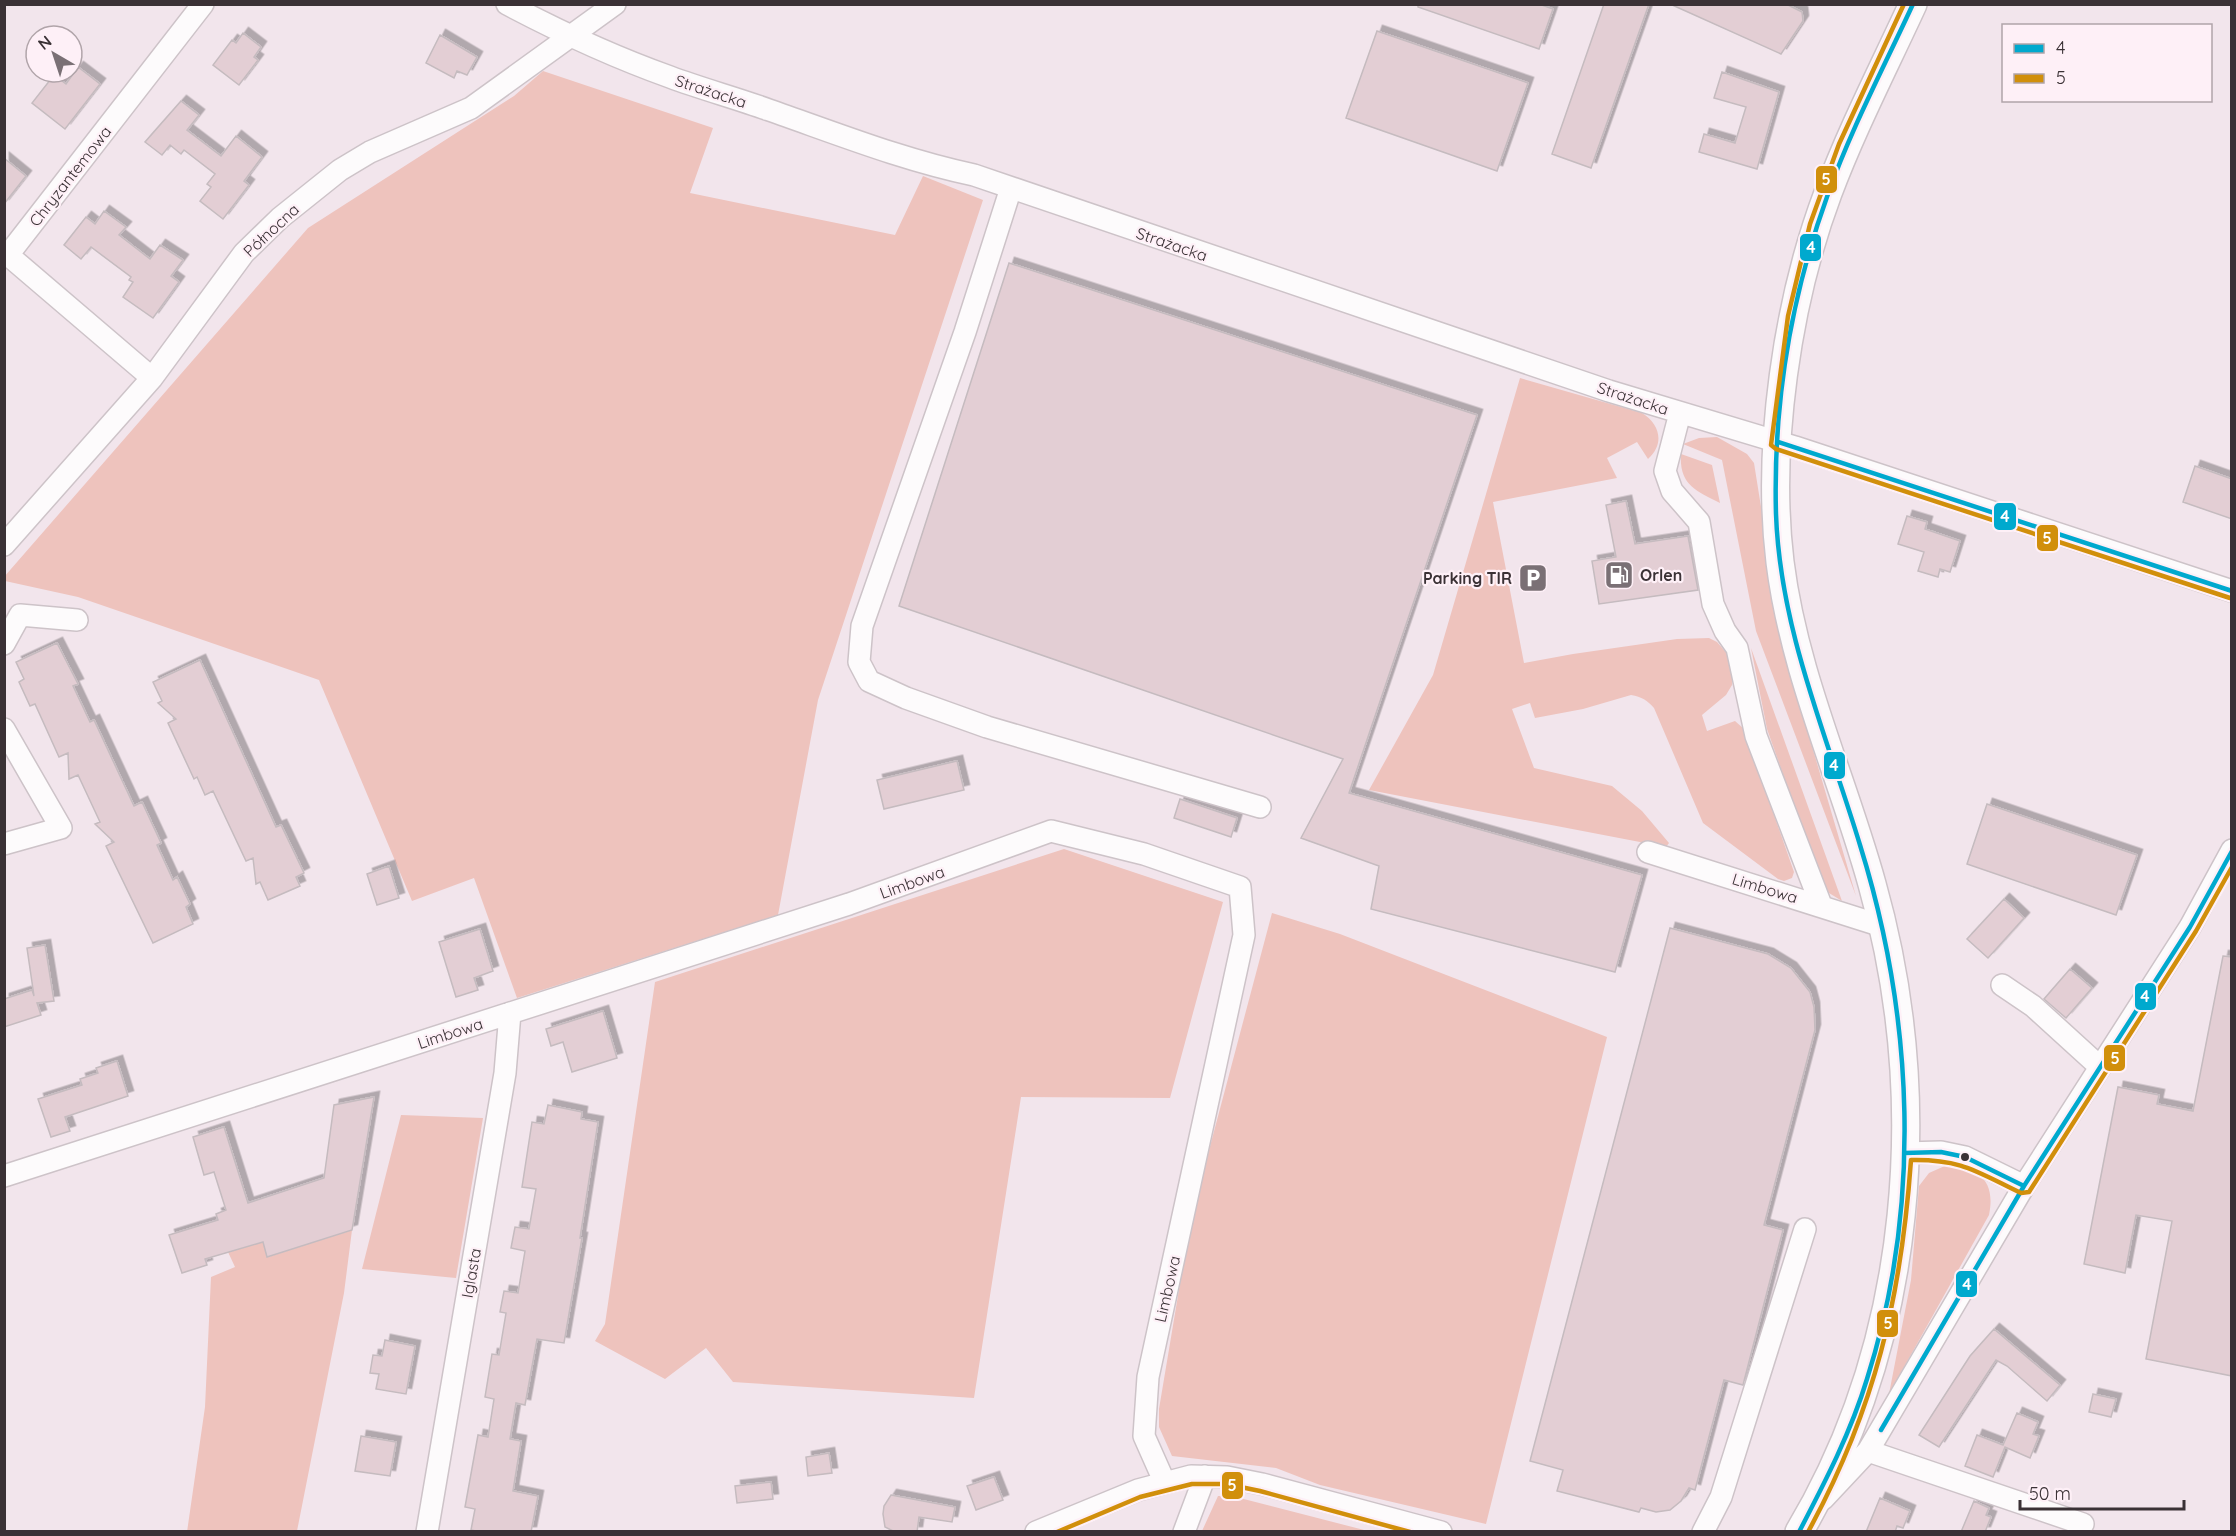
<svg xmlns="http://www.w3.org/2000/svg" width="2236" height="1536" viewBox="0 0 2236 1536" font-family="Quicksand,sans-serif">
<defs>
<filter id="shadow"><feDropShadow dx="5.5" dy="-5.5" stdDeviation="0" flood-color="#0004"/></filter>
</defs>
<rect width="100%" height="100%" fill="#f2e5ec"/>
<path fill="#eec3bd" d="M 543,71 L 713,128 L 690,193 L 895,235 L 923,176 L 983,200 L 818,700 L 778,915 L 517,998 L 474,878 L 412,901 L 319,680 L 78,597 L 5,581 L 4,577 L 308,228 L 514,96 Z
M 1520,378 L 1642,413 C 1660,424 1665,444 1648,459 L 1637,442 L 1607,458 L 1617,478 L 1493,502 L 1524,663 L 1573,654 L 1677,639 L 1709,638 L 1717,642 L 1730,657 L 1733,669 L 1732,685 L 1726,695 L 1702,715 L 1707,731 L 1735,721 L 1744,729 L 1794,872 L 1792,878 L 1784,881 L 1778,879 L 1703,823 L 1654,708 C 1647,700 1642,697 1631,695 L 1583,709 L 1535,718 L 1530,703 L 1512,709 L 1534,768 L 1612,786 L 1642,811 L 1669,843 L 1666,847 L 1369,790 L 1433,675 Z
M 1717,437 L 1747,454 L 1754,463 L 1784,651 L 1856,896 L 1756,631 L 1722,460 L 1683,444 L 1699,438 Z
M 1681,454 L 1712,465 L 1720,503 C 1695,491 1679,484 1681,454 Z
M 1751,648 L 1842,901 L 1829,893 L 1819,876 L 1767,729 Z
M 1064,849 L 1223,902 L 1170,1098 L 1021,1097 L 974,1398 L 733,1382 L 706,1348 L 665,1379 L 595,1341 L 605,1324 L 655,982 Z
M 1272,913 L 1340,934 L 1607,1037 L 1486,1524 L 1320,1485 L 1276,1468 L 1172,1456 L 1159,1427 L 1159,1409 L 1191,1218 Z
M 401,1115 L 483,1118 L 456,1278 L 362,1269 Z
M 1947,1165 C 1979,1167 1996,1181 1989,1215 L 1889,1394 L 1911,1280 L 1919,1186 L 1929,1173 Z
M 352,1230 L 344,1293 L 297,1531 L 187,1532 L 205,1407 L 211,1277 L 235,1267 L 228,1252 L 263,1242 L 268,1257 Z
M 1218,1496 L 1232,1496 L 1368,1531 L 1202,1531 Z"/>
<path fill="#e3ced4" stroke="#c5bbbf" stroke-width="1.5" filter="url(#shadow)" d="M 1418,4 L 1539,4 L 1553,9 L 1539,49 L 1418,7 Z
M 1604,4 L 1649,4 L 1591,168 L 1552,154 Z
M 1670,4 L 1786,4 L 1802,12 L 1803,21 L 1781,54 Z
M 1377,31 L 1528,83 L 1497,171 L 1346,118 Z
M 243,33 L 261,47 L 254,57 L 258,60 L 239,85 L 213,65 L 232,40 L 236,43 Z
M 440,35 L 477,57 L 467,75 L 457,71 L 454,78 L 426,63 Z
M 78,67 L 100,84 L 65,129 L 32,103 L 54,75 L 66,84 Z
M 1722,72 L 1779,92 L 1757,169 L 1699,152 L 1704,134 L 1735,143 L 1746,107 L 1714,98 Z
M 181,101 L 199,115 L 187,130 L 221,156 L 236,136 L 262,157 L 244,181 L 249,185 L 223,219 L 200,201 L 211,187 L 207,184 L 215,174 L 184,150 L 181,154 L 170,145 L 162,155 L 145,142 Z
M 4,158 L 26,176 L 4,204 Z
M 104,211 L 126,227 L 119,235 L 150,259 L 160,245 L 183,260 L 171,276 L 179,282 L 153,318 L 123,297 L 133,282 L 129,280 L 131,277 L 91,247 L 81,259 L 64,245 L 86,217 L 95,224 Z
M 1009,263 L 1477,415 L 1349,793 L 1642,875 L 1615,972 L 1371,909 L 1379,866 L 1301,838 L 1343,759 L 899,606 Z
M 2195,466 L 2232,479 L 2232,519 L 2183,502 Z
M 1626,501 L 1635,544 L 1688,536 L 1698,590 L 1599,604 L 1592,561 L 1616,557 L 1606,505 Z
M 1907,516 L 1927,522 L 1925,529 L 1960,541 L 1950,572 L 1940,569 L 1938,577 L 1918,571 L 1924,552 L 1898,544 Z
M 57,643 L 78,684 L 73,686 L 90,722 L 94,720 L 134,806 L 142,802 L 161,843 L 157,845 L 173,880 L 177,877 L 190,904 L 186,907 L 193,924 L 153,943 L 106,846 L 114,842 L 95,824 L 100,822 L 78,775 L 69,779 L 68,753 L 59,757 L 35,704 L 30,706 L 19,682 L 24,679 L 16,662 Z
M 200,660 L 276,827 L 281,825 L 304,873 L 296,877 L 300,886 L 268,900 L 260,882 L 256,884 L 253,858 L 246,861 L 213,791 L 205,795 L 197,777 L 194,779 L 168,723 L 176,719 L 158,703 L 162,701 L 153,682 Z
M 957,761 L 964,790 L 884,809 L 877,780 Z
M 1180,799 L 1237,818 L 1231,837 L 1174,818 Z
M 1987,804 L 2137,855 L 2116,915 L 1967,864 Z
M 389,866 L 399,898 L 377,905 L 367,874 Z
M 2004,899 L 2024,918 L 1988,958 L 1967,939 Z
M 1670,928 L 1768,954 L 1791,968 L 1810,992 L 1814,1007 L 1815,1030 L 1764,1225 L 1783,1230 L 1743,1385 L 1724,1380 L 1695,1490 L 1689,1488 L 1681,1501 L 1670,1510 L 1656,1512 L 1641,1508 L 1639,1512 L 1557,1491 L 1563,1470 L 1530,1461 Z
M 480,929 L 493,971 L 474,978 L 478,990 L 456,997 L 439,942 Z
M 45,945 L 54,1001 L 37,1003 L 41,1015 L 4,1027 L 4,999 L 32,990 L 34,996 L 27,948 Z
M 2223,956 L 2232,957 L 2232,1376 L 2146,1359 L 2172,1221 L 2136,1215 L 2125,1273 L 2084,1264 L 2118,1087 L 2159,1095 L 2157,1104 L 2193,1111 Z
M 2070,969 L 2092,988 L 2066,1018 L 2044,999 Z
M 603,1011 L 617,1058 L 572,1072 L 563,1042 L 551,1046 L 546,1029 Z
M 117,1061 L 128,1096 L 65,1117 L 70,1131 L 51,1137 L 38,1099 L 82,1085 L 80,1079 L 98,1073 L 96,1068 Z
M 374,1097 L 352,1230 L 267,1257 L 263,1242 L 205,1259 L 207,1265 L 182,1273 L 169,1235 L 218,1220 L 216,1214 L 226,1210 L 214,1172 L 204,1175 L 193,1137 L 224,1127 L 248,1203 L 324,1178 L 334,1105 Z
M 548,1105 L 582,1112 L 581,1119 L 598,1122 L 580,1238 L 582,1238 L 564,1343 L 537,1339 L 525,1405 L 516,1403 L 510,1439 L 521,1441 L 513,1491 L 538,1496 L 531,1532 L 481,1532 L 471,1530 L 475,1509 L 465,1507 L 478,1435 L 488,1437 L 494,1399 L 485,1397 L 492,1354 L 499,1355 L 506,1313 L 500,1312 L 504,1291 L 518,1293 L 525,1251 L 511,1248 L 515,1227 L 529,1229 L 536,1189 L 522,1187 L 532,1122 L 544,1124 Z
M 1994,1329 L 2060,1385 L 2047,1401 L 2007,1366 L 1996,1360 L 1939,1447 L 1919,1435 L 1970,1356 Z
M 385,1340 L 415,1346 L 406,1394 L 376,1389 L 379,1374 L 370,1373 L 373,1355 L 382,1356 Z
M 2093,1394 L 2116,1399 L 2111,1417 L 2089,1412 Z
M 2017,1413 L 2038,1422 L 2033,1434 L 2039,1436 L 2030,1458 L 2005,1447 L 1993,1477 L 1965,1466 L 1977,1435 L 2003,1445 Z
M 361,1436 L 396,1442 L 390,1476 L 355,1471 Z
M 829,1453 L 832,1473 L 808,1476 L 806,1457 Z
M 994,1477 L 1003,1500 L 976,1510 L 967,1486 Z
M 771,1482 L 773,1499 L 737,1503 L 735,1486 Z
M 891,1495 L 955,1507 L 952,1522 L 919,1517 L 917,1532 L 895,1532 L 885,1527 L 883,1514 L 884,1506 Z
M 1880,1498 L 1910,1511 L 1903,1528 L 1897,1526 L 1895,1532 L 1866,1532 Z
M 1974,1501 L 1989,1508 L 1986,1515 L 1991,1517 L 1985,1532 L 1961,1532 Z"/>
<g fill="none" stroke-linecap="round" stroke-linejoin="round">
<g stroke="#cdc3c8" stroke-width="24">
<path id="minor" d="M 507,4 C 560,32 614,57 670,77 C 702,89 736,98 769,110 C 838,134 903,160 974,175 L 1609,391 L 1795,447 L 2232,591
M 1011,188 L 965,332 L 862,626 L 859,662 L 869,681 L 906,698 L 987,727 L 1260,807
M 152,378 L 8,255 L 203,4
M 1680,413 L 1665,471 L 1672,491 L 1699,522 L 1713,604 L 1725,631 L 1737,648 L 1756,736 L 1821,905
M 4,545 L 152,378 L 244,253 L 280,218 L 340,170 L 370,152 L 471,108 L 615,4
M 4,644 L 20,615 L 77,620
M 4,729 L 61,828 L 4,844
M 1648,852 L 1882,926
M 2002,985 L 2033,1006 L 2100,1067
M 1904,1153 L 1941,1152 L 1965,1157 L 2024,1186
M 4,1176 L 849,904 L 1051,831 L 1144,854 L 1240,887 L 1244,935 L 1148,1377 L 1144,1436 L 1164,1481
M 1868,1451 L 2083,1524
M 1823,1499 L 1868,1451 L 2024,1186 L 2190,927 L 2232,850
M 427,1532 L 505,1073 L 510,1013
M 1036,1532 L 1138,1490 L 1191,1476 L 1227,1477 L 1262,1484 L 1441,1532
M 1184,1532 L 1205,1476
M 1703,1532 L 1721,1497 L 1805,1229"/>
</g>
<g stroke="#cdc3c8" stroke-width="30">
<path id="major" d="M 1799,1532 C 1914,1339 1932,1097 1872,884 C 1842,776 1794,674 1780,562 C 1766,447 1787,302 1828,193 C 1852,129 1884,67 1913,4"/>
</g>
<use href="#minor" stroke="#fdfbfc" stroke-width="21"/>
<use href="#major" stroke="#fdfbfc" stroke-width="27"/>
<g stroke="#fef0f7" stroke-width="9">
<path id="bus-1" d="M 1778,442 L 2232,591
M 1904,1153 L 1941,1152 L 1965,1157 L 2024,1186
M 1881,1430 L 2024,1186 L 2190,927 L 2232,851
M 1799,1532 C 1825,1482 1851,1432 1867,1379 C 1922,1206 1914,1018 1860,845 C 1827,736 1780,630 1776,514 C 1773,406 1791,296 1828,194 C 1851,129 1884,67 1913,4"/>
</g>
<g stroke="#fef0f7" stroke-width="9">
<path id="bus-2" d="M 1904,4 L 1839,144 L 1810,224 L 1788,316 L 1771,445 L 1776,449 L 2230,598
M 1057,1532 L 1140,1497 L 1192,1484 L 1226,1484 L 1260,1491 L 1410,1532
M 1808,1532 C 1875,1409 1901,1299 1911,1160 C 1962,1159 1977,1172 2021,1193 L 2029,1192 L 2196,931 L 2232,867"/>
</g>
<use href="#bus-1" stroke="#00a9ce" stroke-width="4.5"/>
<use href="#bus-2" stroke="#d18f0b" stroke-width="4.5"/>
</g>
<defs>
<g id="fuel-square" transform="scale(1.5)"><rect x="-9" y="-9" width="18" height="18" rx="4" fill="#7a7075" stroke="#fef0f7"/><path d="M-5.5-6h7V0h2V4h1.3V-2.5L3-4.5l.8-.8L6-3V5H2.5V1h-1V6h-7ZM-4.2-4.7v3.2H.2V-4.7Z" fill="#fff"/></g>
<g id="parking-square" transform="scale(1.5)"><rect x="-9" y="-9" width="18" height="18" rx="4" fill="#7a7075" stroke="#fef0f7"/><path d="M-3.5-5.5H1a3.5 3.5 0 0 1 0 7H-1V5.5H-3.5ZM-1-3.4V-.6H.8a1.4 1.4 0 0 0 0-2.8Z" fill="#fff"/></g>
</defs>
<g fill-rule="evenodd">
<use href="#fuel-square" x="1619" y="575"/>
<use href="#parking-square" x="1533" y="578"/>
</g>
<circle fill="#3a3135" stroke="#fef0f7" stroke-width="2" cx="1965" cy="1157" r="5"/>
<g text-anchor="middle" stroke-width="4.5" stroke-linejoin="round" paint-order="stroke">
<g font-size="16" fill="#3a3135" stroke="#fef0f7">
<text transform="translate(711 91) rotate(18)" y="6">Strażacka</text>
<text transform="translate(70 176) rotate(-52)" y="6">Chryzantemowa</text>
<text transform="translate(271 230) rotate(-43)" y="6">Północna</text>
<text transform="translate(1172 244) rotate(19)" y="6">Strażacka</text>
<text transform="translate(1633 398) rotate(18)" y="6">Strażacka</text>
<text transform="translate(912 882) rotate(-20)" y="6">Limbowa</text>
<text transform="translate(1765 888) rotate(17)" y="6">Limbowa</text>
<text transform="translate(450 1033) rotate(-18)" y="6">Limbowa</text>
<text transform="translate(471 1273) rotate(-80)" y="6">Iglasta</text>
<text transform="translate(1167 1289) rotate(-77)" y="6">Limbowa</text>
</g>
<g font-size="16" font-weight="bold" fill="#3a3135" stroke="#fef0f7" text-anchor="start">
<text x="1640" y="581">Orlen</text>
<text x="1512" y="584" text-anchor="end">Parking TIR</text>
</g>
</g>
<g stroke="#fef0f7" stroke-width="2">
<rect x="1815" y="165" width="23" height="29" rx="6" fill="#d18f0b"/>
<rect x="1799" y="233" width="23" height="29" rx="6" fill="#00a9ce"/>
<rect x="1993" y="502" width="24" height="29" rx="6" fill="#00a9ce"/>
<rect x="2036" y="524" width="23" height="28" rx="6" fill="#d18f0b"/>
<rect x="1823" y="751" width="23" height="29" rx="6" fill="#00a9ce"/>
<rect x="2134" y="982" width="23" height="29" rx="6" fill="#00a9ce"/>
<rect x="2103" y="1044" width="23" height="28" rx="6" fill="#d18f0b"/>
<rect x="1955" y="1270" width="23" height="28" rx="6" fill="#00a9ce"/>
<rect x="1876" y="1309" width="23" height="29" rx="6" fill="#d18f0b"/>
<rect x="1221" y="1471" width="23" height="29" rx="6" fill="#d18f0b"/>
</g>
<g font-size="16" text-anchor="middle" font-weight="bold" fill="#fff">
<text x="1826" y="185">5</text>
<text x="1811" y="253">4</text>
<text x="2005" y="522">4</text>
<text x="2047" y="544">5</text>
<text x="1834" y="771">4</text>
<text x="2145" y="1002">4</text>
<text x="2115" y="1064">5</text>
<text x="1967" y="1290">4</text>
<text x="1888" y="1329">5</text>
<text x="1232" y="1491">5</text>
</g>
<rect width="2236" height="1536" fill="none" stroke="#3a3135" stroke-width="12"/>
<rect x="2002" y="24" width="210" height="78" fill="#fef0f7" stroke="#b0a4a9" stroke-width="1.5"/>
<rect x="2014" y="44" width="30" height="9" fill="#00a9ce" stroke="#b0a4a9" stroke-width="1.5"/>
<text x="2056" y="54" font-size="18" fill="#3a3135">4</text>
<rect x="2014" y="74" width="30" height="9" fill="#d18f0b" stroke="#b0a4a9" stroke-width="1.5"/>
<text x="2056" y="84" font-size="18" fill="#3a3135">5</text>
<g transform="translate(54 54) rotate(321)"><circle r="28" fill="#fef0f7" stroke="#b0a4a9" stroke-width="1.5"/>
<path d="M0-4.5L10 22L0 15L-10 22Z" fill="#7a7075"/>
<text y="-9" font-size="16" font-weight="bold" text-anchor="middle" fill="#3a3135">N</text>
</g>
<path d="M2020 1500v9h164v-9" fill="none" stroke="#3a3135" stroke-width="3"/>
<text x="2029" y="1500" font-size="18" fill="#3a3135" stroke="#fef0f7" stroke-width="4.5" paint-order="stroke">50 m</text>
</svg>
